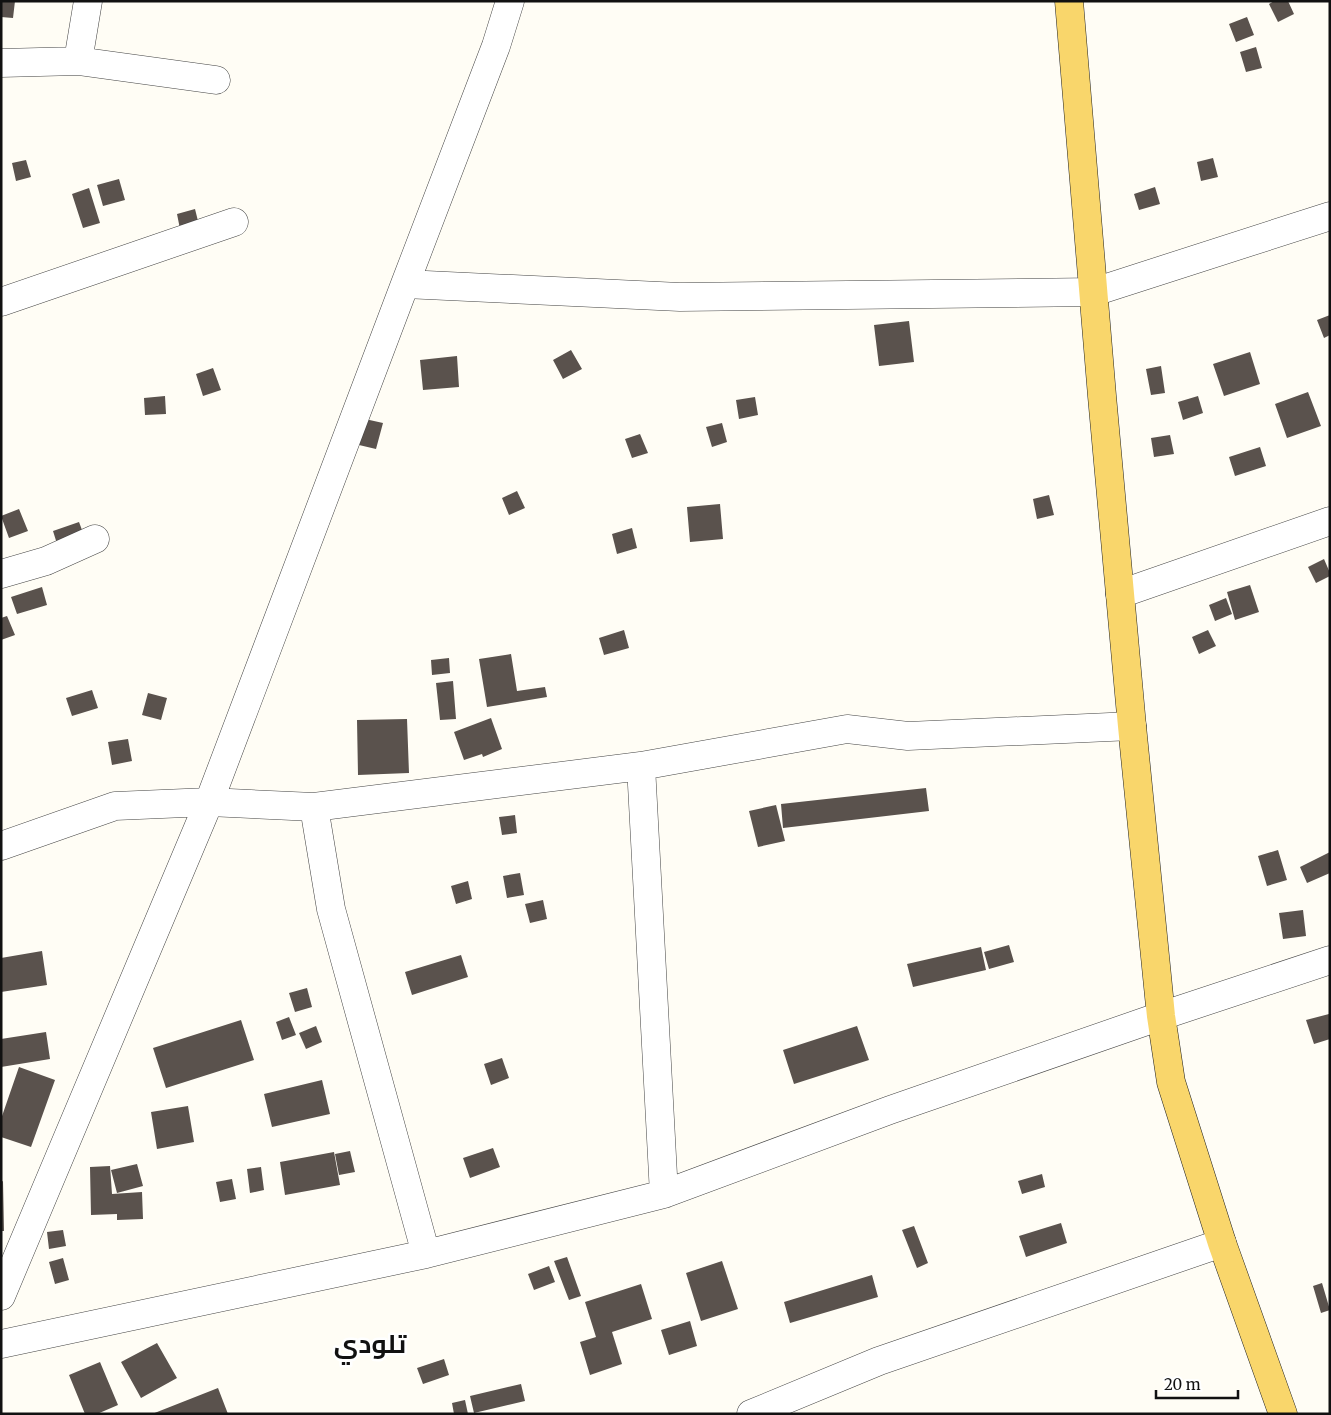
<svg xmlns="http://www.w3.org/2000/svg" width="1331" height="1415" viewBox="0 0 1331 1415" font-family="Merriweather,Cairo,serif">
<rect width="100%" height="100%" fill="#fffdf5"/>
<path fill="#5a524d" d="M 1,1 L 15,1 L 13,18 L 1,17 Z
M 1274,1 L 1288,1 L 1294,14 L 1278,22 L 1269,4 Z
M 1247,17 L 1254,35 L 1236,42 L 1229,24 Z
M 1256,47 L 1262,68 L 1246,72 L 1240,52 Z
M 1213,158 L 1218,177 L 1201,181 L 1197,162 Z
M 26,160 L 31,177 L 16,181 L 12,163 Z
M 119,179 L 125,200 L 103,206 L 97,185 Z
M 1155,187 L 1160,204 L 1139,210 L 1134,194 Z
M 89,188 L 100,223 L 83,228 L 72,194 Z
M 195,209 L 199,225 L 180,229 L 177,214 Z
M 1330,315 L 1330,335 L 1324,338 L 1317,320 Z
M 909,321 L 914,362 L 879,366 L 874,325 Z
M 571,350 L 582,369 L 563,379 L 553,360 Z
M 1250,352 L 1260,384 L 1224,396 L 1213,364 Z
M 457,356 L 459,387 L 423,390 L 420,360 Z
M 1161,366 L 1165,393 L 1151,395 L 1146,369 Z
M 213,368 L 221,390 L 203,396 L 196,374 Z
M 1308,392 L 1321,426 L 1287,438 L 1275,404 Z
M 165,396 L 166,414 L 145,415 L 144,398 Z
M 1198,396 L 1203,413 L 1183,420 L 1178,402 Z
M 755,397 L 758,415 L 739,419 L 736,400 Z
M 365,419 L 383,423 L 376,449 L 359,445 Z
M 722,423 L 727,442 L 712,447 L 706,427 Z
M 640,434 L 648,453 L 632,458 L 625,439 Z
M 1170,435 L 1174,454 L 1154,457 L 1151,438 Z
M 1260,447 L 1266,466 L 1235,476 L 1229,457 Z
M 517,491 L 525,508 L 509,515 L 502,498 Z
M 1049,495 L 1054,515 L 1037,519 L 1033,499 Z
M 720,504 L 723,539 L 690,542 L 687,507 Z
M 19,509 L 28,531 L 9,538 L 1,516 Z
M 79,522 L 85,538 L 58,547 L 53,531 Z
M 632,528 L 637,548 L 617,554 L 612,534 Z
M 1324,559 L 1330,573 L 1330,576 L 1316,583 L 1308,567 Z
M 1250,585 L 1259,612 L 1235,620 L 1227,592 Z
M 42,587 L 47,605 L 17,614 L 11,597 Z
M 1226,598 L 1232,614 L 1215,621 L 1209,605 Z
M 7,616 L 15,635 L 1,640 L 1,618 Z
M 624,630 L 629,648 L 604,655 L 599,638 Z
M 1208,630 L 1216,646 L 1199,654 L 1192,637 Z
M 511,654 L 517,691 L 545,687 L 547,697 L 487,707 L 479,659 Z
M 449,658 L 450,673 L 432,675 L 431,660 Z
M 453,681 L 456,719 L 440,720 L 436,683 Z
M 92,690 L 98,708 L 72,716 L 66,698 Z
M 148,693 L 167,698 L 161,720 L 142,715 Z
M 491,718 L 502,749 L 483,757 L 482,754 L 464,760 L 454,732 Z
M 407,719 L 409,773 L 358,775 L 357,720 Z
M 128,739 L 132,761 L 112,765 L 108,742 Z
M 926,788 L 929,811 L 783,828 L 781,804 Z
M 776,805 L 785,841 L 758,847 L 749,811 Z
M 515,815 L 517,833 L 502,835 L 499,817 Z
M 1278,850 L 1287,880 L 1267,886 L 1258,856 Z
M 1330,852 L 1330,873 L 1307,883 L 1300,867 Z
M 520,873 L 524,895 L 507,898 L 503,876 Z
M 468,881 L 472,899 L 456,904 L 451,886 Z
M 543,900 L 547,919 L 530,923 L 525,904 Z
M 1303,910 L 1306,936 L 1283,939 L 1279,913 Z
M 1009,945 L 1014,962 L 989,969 L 984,952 Z
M 981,947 L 986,970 L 913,987 L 907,964 Z
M 42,951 L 47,985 L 1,992 L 1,958 Z
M 461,955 L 468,977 L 412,995 L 405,972 Z
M 307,988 L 312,1007 L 295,1012 L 289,993 Z
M 1329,1014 L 1330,1039 L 1314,1044 L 1306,1020 Z
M 289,1017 L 296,1035 L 282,1040 L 276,1022 Z
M 241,1020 L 254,1060 L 166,1088 L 153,1048 Z
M 316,1026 L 322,1042 L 306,1049 L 299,1033 Z
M 857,1026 L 869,1060 L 794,1084 L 783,1050 Z
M 46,1032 L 50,1059 L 1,1067 L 1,1039 Z
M 502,1058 L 509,1078 L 491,1085 L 484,1064 Z
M 19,1067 L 55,1080 L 31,1147 L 1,1137 L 1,1119 Z
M 322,1080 L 330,1114 L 272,1127 L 264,1094 Z
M 188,1106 L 194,1142 L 157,1149 L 151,1112 Z
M 493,1148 L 500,1167 L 470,1178 L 463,1158 Z
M 350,1151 L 355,1172 L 339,1175 L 335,1154 Z
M 334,1152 L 340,1185 L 285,1195 L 280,1162 Z
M 137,1164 L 143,1186 L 117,1193 L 111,1170 Z
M 110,1166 L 112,1194 L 142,1192 L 143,1219 L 117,1220 L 117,1214 L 91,1215 L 90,1167 Z
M 261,1167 L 264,1190 L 250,1193 L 247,1169 Z
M 1042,1174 L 1045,1187 L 1022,1194 L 1018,1181 Z
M 232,1179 L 236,1199 L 220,1202 L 216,1182 Z
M 3,1181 L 4,1231 L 1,1231 L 1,1182 Z
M 1061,1223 L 1067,1243 L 1026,1257 L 1019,1236 Z
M 914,1226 L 928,1263 L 917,1268 L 902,1230 Z
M 63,1230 L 66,1246 L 49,1249 L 47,1232 Z
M 567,1257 L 581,1296 L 569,1300 L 554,1261 Z
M 63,1258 L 69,1280 L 55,1284 L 49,1262 Z
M 722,1261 L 738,1309 L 701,1321 L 686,1273 Z
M 549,1266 L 555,1282 L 534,1290 L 528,1274 Z
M 872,1275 L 878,1297 L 790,1323 L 784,1302 Z
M 1322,1283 L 1330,1310 L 1321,1313 L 1313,1286 Z
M 641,1284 L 652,1319 L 612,1332 L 622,1364 L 590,1375 L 580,1342 L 596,1337 L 585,1302 Z
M 690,1321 L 697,1346 L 669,1355 L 661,1330 Z
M 157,1343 L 177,1378 L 141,1398 L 121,1362 Z
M 444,1359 L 449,1375 L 423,1384 L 417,1368 Z
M 100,1362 L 118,1405 L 97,1414 L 85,1414 L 69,1375 Z
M 521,1384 L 525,1401 L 474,1413 L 470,1396 Z
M 218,1388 L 228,1414 L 152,1414 Z
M 465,1400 L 468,1414 L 454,1414 L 452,1403 Z"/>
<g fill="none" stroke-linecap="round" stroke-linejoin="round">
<g stroke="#444" stroke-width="29">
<path id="minor" d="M 78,61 L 88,1
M 1,63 L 78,61 L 216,80
M 405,284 L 680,297 L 1094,292 L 1330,216
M 1,302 L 234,222
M 1,574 L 46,561 L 95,539
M 1120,594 L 1330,521
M 641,766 L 664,1194
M 314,807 L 331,909 L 426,1254
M 1,846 L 115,806 L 209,802 L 314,807 L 641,766 L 847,729 L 908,736 L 1132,726
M 1,1296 L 209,802 L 405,284 L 496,46 L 510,1
M 1,1344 L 426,1254 L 664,1194 L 890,1110 L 1161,1016 L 1330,960
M 751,1414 L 879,1361 L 1222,1243"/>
</g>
<g stroke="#222" stroke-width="29">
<path id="major" d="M 1069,1 L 1102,396 L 1132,726 L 1161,1016 L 1171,1082 L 1222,1243 L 1283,1414"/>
</g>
<use href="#minor" stroke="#fff" stroke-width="28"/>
<use href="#major" stroke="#f9d66b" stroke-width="28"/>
</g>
<g text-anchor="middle" stroke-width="5" stroke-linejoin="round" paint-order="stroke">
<g font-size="26" font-weight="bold" fill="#111" stroke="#fff">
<text x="370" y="1353">تلودي</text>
</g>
</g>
<rect width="1331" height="1415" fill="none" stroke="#111111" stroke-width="5"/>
<path d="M1156 1390v8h82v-8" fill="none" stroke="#111111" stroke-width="2.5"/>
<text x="1164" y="1390" font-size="15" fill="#111111" stroke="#ffffff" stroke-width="4" paint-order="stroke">20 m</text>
</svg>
